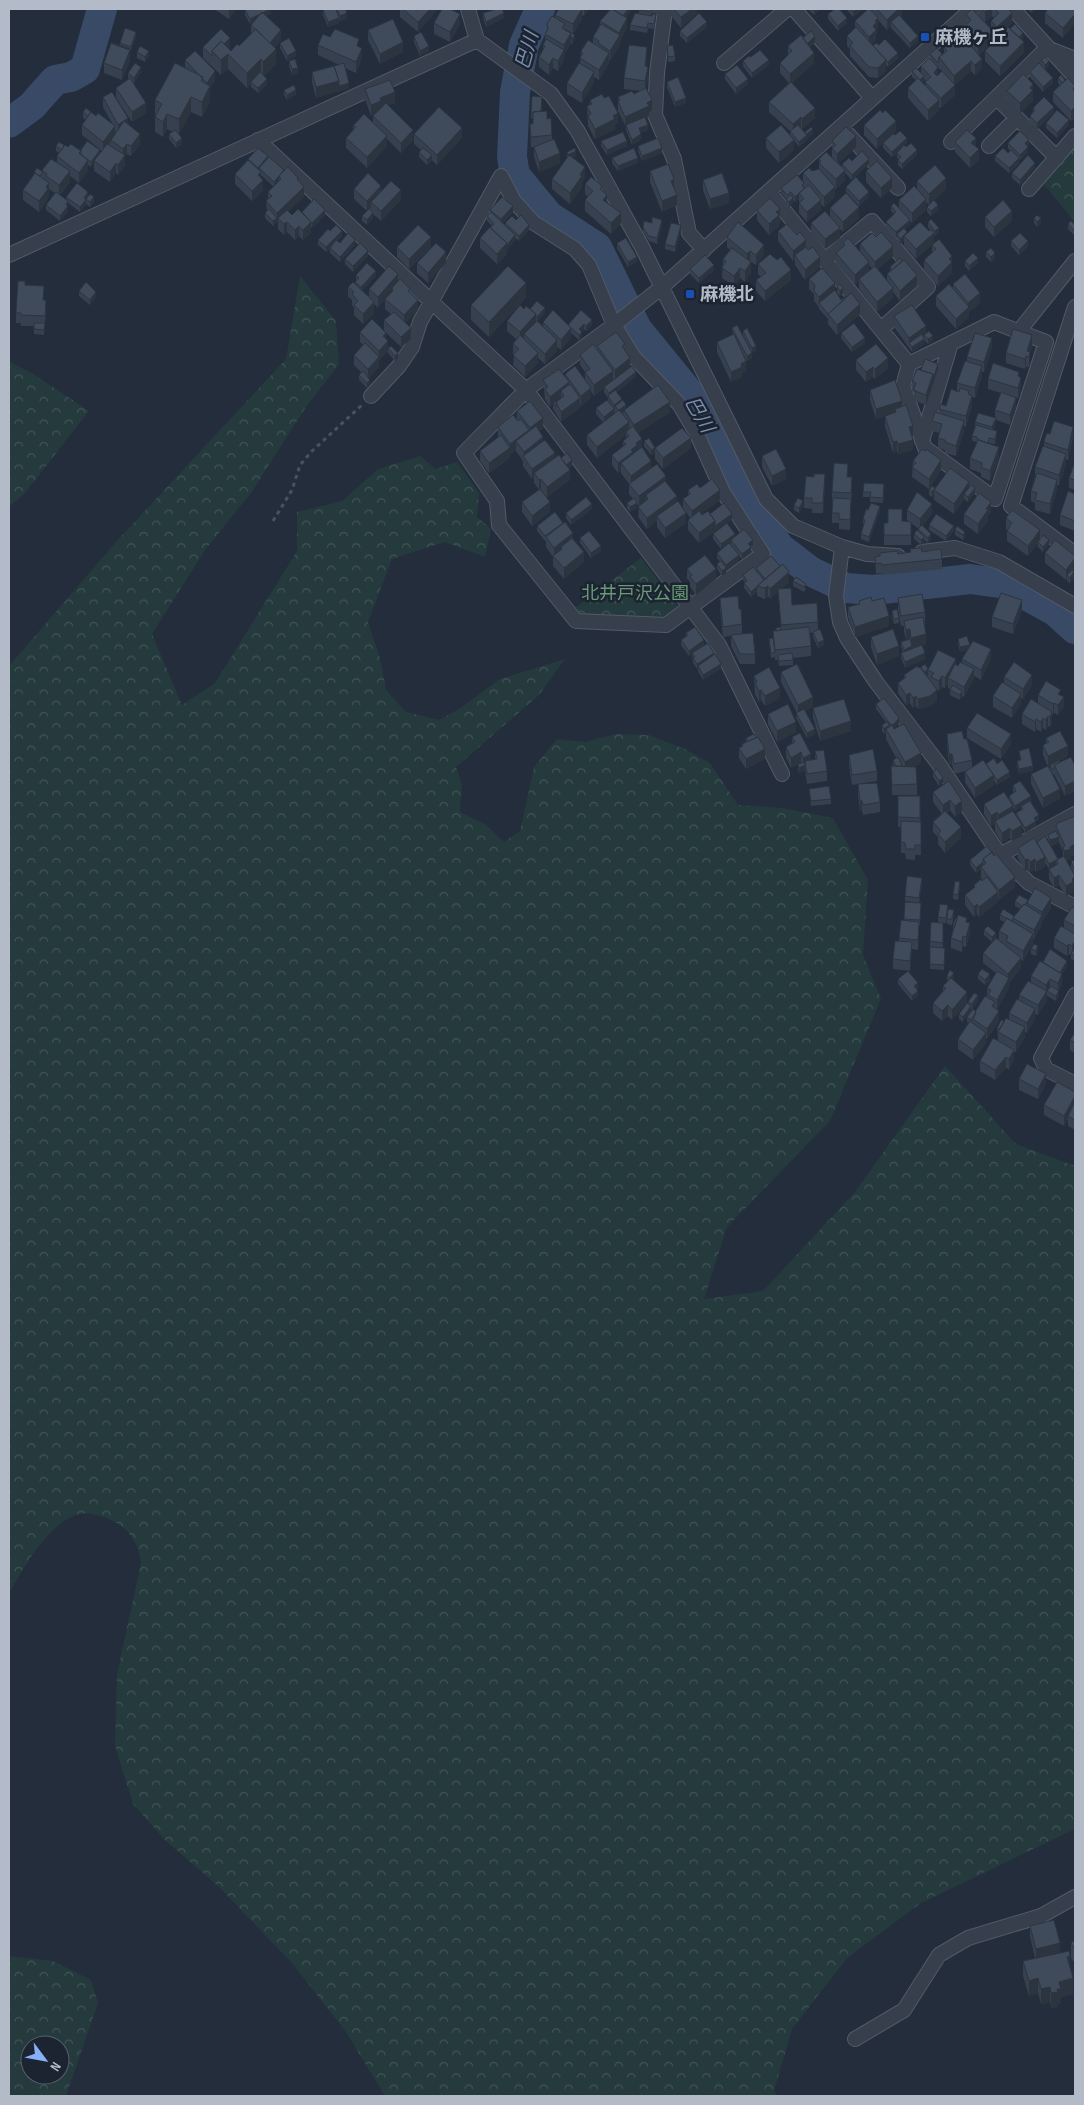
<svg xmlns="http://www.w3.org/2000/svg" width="1084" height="2105" viewBox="0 0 1084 2105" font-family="'Sofia Sans Condensed','Noto Sans JP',sans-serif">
<defs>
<pattern id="forest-crowns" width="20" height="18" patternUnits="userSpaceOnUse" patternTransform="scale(1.25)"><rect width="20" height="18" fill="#253a3d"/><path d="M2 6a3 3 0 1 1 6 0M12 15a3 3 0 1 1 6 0" fill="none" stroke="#425458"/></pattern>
</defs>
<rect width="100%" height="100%" fill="#232d3c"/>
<path fill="url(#forest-crowns)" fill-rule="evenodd" d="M 1075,144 L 1075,222 L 1043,183 Z
M 300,276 L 336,321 L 339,364 L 306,407 L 251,493 L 205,550 L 152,634 L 182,705 L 215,683 L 297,551 L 297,512 L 342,501 L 378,469 L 420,456 L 436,469 L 457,462 L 479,493 L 477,517 L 491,529 L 485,557 L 445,542 L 392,559 L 368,622 L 380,658 L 386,690 L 406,712 L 439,720 L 459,709 L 500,679 L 565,659 L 539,695 L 456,767 L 462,785 L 460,812 L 485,824 L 504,842 L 520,831 L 534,767 L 557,739 L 585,742 L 616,734 L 649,735 L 685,749 L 710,763 L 738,805 L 783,808 L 833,818 L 868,880 L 863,955 L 881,999 L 830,1121 L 727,1227 L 704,1299 L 763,1291 L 855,1192 L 945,1066 L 1016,1144 L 1075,1166 L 1075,1829 L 921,1903 L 847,1958 L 792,2029 L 774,2091 L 778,2096 L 385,2096 L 346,2032 L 292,1963 L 219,1887 L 166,1841 L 133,1804 L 115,1746 L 117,1674 L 141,1563 C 138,1544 131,1530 113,1521 C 102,1516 88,1511 76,1515 C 47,1526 24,1567 9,1593 L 9,666 L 116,542 L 286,359 Z
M 9,361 L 35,375 L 89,411 L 25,493 L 9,507 Z
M 641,558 L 679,608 L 665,618 L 581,615 L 575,608 Z
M 9,1956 L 53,1961 L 91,1980 L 98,2003 L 66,2096 L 9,2096 ZM 30,2045 L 60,2045 L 60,2075 L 30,2075 Z"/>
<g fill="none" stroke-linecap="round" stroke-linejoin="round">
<path stroke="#384a66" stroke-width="30" d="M 540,9 L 524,45 L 515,92 L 512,157 L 515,175 L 549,216 L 597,247 L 637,329 L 698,404 L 736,484 L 780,548 L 810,571 L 846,588 L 874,590 L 970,579 L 1006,584 L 1055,611 L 1075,629
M 9,123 L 32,106 L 55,80 L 71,77 L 85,69 L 102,9"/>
<g stroke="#525a67" stroke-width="16">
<path id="minor" d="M 468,9 L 477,40 L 551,94 L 577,130 L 642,247 L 766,499 L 793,526 L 842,547 L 867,554 L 898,556
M 665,9 L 657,73 L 655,115 L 674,159 L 689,233 L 704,250
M 794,9 L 872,98
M 1013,9 L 1075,77
M 724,63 L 787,9
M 1003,104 L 1057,158
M 845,131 L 898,188
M 258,140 L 526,390 L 719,645 L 782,774
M 951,142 L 1047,48 L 1075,59
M 989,146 L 1017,118
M 1029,189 L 1075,136
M 769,192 L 909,364
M 9,255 L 477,40
M 825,260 L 872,221 L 928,287 L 881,329
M 1075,307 L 1011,506 L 1075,554
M 994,322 L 1046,342 L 995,499 L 925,448 L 903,386 L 909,364 Z
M 1019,331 L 1075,261
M 371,396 L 399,366 L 412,347 L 420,322 L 501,176 L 514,201 L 534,223 L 575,249 L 589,265 L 614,325 L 633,356 L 679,404 L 697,434 L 723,492 L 763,554 L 666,625 L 576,621 L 499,525 L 497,501 L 464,453 L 526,390 L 614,325 L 662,287 L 972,9
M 922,441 L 951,343
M 842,547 L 836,596 L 840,622 L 847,638 L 876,682 L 938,763 L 1000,855 L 1029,883 L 1075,907
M 922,552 L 955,548 L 999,562 L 1075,606
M 1000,855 L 1075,814
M 1075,995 L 1041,1058 L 1046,1069 L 1075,1084
M 855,2039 L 904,2010 L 939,1955 L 968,1938 L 1041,1916 L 1075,1897"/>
</g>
<path stroke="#43575b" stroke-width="3" stroke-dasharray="4 4" stroke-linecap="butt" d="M 273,521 L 292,490 L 300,465 L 312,451 L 362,405"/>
<use href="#minor" stroke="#373f4d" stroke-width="14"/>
</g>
<path fill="#36404e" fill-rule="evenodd" d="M 214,9 L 236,9 L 229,19 Z
M 336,9 L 345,9 L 347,19 L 340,21 L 339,19 L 339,23 L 328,27 L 323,15 L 323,10 L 336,10 Z
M 400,9 L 438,9 L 418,32 L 400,17 Z
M 559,9 L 589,9 L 584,16 L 582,15 L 582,19 L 573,34 L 575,40 L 572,44 L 571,43 L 564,55 L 564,60 L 558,71 L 553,68 L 549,75 L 539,67 L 539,57 L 543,50 L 543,45 L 545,40 L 545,34 L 547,30 L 547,24 L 555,18 L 555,15 Z
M 632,9 L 626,17 L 627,28 L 620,41 L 620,45 L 610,61 L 609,60 L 609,63 L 599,80 L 594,77 L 594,82 L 582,103 L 567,94 L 567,83 L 580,63 L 581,51 L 593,43 L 593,37 L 600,24 L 600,21 Z
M 639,9 L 659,9 L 658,14 L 652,13 L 651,16 L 656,19 L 654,29 L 648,28 L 647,33 L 630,30 L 630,25 L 639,14 Z
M 671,9 L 697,9 L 681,28 L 671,16 Z
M 808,9 L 821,9 L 814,15 Z
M 846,9 L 863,9 L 853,17 Z
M 872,9 L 902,9 L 902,16 L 900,17 L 918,41 L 910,48 L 891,28 L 891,26 L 887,30 L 878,20 L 878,28 L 877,29 L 877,32 L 876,34 L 876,40 L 871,44 L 873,46 L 879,45 L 898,58 L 888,67 L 886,65 L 886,71 L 878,78 L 869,77 L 850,56 L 850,49 L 847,46 L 847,36 L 855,28 L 855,21 L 872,12 Z
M 978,9 L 1008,9 L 1012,23 L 997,37 L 993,33 L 993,41 L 979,55 L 982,69 L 975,75 L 971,71 L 955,85 L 955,95 L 941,108 L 939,107 L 939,110 L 928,121 L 908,98 L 908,88 L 916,80 L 912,77 L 912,71 L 921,73 L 921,66 L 930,59 L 930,54 L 942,54 L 944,53 L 944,47 L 954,44 L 965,39 L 965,26 L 966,25 L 966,14 L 991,29 L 991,21 L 994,18 L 992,16 L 985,22 L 978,15 ZM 938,68 L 942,71 L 938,75 ZM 924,79 L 926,81 L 925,86 L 922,83 L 924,81 Z
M 1027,9 L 1036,9 L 1032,13 Z
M 1074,9 L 1063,38 L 1045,23 L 1045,13 Z
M 245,10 L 271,14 L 266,16 L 281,40 L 275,47 L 276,64 L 264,76 L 267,84 L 258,93 L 251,87 L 251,84 L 247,88 L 228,69 L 221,75 L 203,58 L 203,47 L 230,48 L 229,49 L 231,51 L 239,46 L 251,34 L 251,25 L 253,22 L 250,24 L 245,15 Z
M 483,13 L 504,18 L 486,27 L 483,18 Z
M 828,14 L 847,23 L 838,31 L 828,19 Z
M 434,23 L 460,24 L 450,42 L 434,34 Z
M 707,27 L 687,43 L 680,36 L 680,31 Z
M 368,30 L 403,52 L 380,64 L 368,40 Z
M 414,36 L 429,51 L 420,56 L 414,42 Z
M 136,37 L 130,52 L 130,61 L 122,80 L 104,73 L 104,63 L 120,45 L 120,43 Z
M 330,37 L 359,47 L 362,58 L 356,73 L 345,68 L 349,88 L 316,98 L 312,82 L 312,72 L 339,65 L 318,55 L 318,45 Z
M 803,38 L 815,42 L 810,47 L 814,63 L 792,83 L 815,118 L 802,129 L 801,127 L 800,128 L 805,134 L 805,132 L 813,134 L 807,139 L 807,138 L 807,140 L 799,147 L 794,140 L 794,150 L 779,163 L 766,148 L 766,138 L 790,136 L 790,131 L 769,112 L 769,102 L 789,83 L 780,73 L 780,63 L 788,55 L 788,46 Z
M 1023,38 L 1022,40 L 1024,52 L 1000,76 L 985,61 L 985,51 Z
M 280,43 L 296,56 L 287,61 L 280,48 Z
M 667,46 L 675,56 L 675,61 L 668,62 Z
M 137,52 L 149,56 L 145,62 L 137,58 Z
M 751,57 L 769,65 L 752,78 L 743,66 L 743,61 Z
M 647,58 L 646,67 L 648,78 L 646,88 L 652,110 L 649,112 L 649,116 L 645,118 L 648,130 L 640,133 L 641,140 L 632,145 L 626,130 L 626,127 L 618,111 L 618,97 L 634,94 L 641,91 L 624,89 L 624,78 Z
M 185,60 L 215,81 L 210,88 L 210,101 L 202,117 L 191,112 L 179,134 L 182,144 L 176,148 L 169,139 L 169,134 L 173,132 L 167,129 L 163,137 L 155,132 L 155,117 L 156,116 L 155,115 L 155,100 L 185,68 Z
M 1041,60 L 1049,66 L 1045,70 L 1041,65 Z
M 289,61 L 298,73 L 292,75 L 289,66 Z
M 141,72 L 134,83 L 133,82 L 146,113 L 132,122 L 116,98 L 116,88 L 129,79 L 128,79 L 128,73 Z
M 1030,72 L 1053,83 L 1043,92 L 1030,77 Z
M 725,74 L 748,84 L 736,94 L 725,79 Z
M 1058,78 L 1065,80 L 1075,86 L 1075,117 L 1071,121 L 1053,102 L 1053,92 L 1060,85 L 1058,83 Z
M 667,82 L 686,103 L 675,107 L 667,87 Z
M 365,89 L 395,103 L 388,105 L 413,140 L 401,153 L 387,139 L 387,146 L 367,168 L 346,148 L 346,138 L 353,130 L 353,126 L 373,123 L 373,116 L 375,114 L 371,116 L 365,99 Z
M 284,90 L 296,95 L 287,100 L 284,95 Z
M 1007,91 L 1033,94 L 1033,100 L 1020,113 L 1007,101 Z
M 103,97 L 128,125 L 140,144 L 131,156 L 127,154 L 125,156 L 125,166 L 118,175 L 116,173 L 110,182 L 94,171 L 94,162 L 91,167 L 88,165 L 88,170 L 79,183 L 70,176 L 70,182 L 60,195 L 66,200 L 66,197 L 88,197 L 94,202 L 90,207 L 86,204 L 86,199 L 86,205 L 80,212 L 68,203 L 68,212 L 60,221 L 46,210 L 46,205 L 55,193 L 49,189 L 48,199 L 39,212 L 23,200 L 23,190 L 34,174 L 34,172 L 42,172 L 42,170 L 57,163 L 57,156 L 59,153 L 56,151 L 56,146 L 64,145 L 81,150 L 100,154 L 102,151 L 82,135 L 82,125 L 86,120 L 83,118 L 83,112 L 96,116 L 112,123 L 103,107 Z
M 590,100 L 618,123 L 615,125 L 615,129 L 595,139 L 588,126 L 587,106 L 590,105 Z
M 1033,108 L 1054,112 L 1037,129 L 1030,121 L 1030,116 L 1033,112 Z
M 541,111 L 547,119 L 552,135 L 552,140 L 560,163 L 539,172 L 534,157 L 534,147 L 531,147 L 530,124 L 533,124 L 533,118 L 531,118 L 531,113 Z
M 1046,123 L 1069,125 L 1057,138 L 1046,128 Z
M 864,125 L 896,131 L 893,134 L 907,143 L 904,146 L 917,155 L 902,169 L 898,165 L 898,159 L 897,158 L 897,153 L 892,157 L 883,148 L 883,143 L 877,149 L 864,135 Z
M 414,134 L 462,138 L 437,165 L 432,160 L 427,165 L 419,157 L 419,152 L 421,150 L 414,144 Z
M 601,141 L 627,146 L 607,155 L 601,146 Z
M 832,141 L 856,147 L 838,164 L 842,167 L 842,164 L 852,161 L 869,164 L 852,180 L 845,173 L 845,181 L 836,189 L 835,189 L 835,197 L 824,207 L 821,204 L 821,210 L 807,222 L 799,213 L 799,199 L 795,202 L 793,200 L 793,203 L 789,207 L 786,204 L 786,199 L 781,193 L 781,188 L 803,182 L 803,173 L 819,169 L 819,159 L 832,157 Z
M 955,142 L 976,147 L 979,160 L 970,168 L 955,152 Z
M 1008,143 L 1029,145 L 1028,146 L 1028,152 L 1020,160 L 1019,159 L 1019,163 L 1009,173 L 995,161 L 995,156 L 1008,153 L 1010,151 L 1008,148 Z
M 638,146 L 662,153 L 642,161 L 638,151 Z
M 567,152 L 576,156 L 573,158 L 585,177 L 582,182 L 582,187 L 570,204 L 552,189 L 552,179 L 567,158 Z
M 268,158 L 298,181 L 304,197 L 288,212 L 292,215 L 302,212 L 325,215 L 312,228 L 311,227 L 311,232 L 303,240 L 299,236 L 295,240 L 287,232 L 284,235 L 278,229 L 278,221 L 273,226 L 265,218 L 265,213 L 267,212 L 266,201 L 268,199 L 268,192 L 274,187 L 261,175 L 263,190 L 252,201 L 235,184 L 235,174 L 248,161 L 248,159 Z
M 612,158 L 638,163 L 618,171 L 612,163 Z
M 1035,168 L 1020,185 L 1012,178 L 1012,173 Z
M 650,171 L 677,205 L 662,212 L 650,182 Z
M 866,171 L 892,188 L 881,198 L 866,182 Z
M 703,180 L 729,203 L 710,209 L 703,190 Z
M 917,181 L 946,189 L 929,205 L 926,202 L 926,210 L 912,223 L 910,221 L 910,225 L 905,229 L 907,234 L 929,231 L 930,230 L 928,227 L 928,222 L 939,233 L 935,236 L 934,234 L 934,243 L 916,259 L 904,246 L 904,240 L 900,244 L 897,239 L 897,237 L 896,238 L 886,227 L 886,222 L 894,214 L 891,211 L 891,206 L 899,208 L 899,200 L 917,189 Z
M 585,184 L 602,190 L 607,202 L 621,223 L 611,234 L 585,211 L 585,200 L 588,197 L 585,194 Z
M 846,187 L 869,197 L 859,206 L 846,192 Z
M 354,189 L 381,191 L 401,200 L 381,221 L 373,214 L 373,218 L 367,225 L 362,221 L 362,216 L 367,211 L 354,199 Z
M 927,207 L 938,210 L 931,216 L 927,212 Z
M 830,208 L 859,218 L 843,232 L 840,229 L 840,238 L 825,249 L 811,233 L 811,223 L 830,216 Z
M 490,210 L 513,212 L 503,223 L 505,225 L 505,223 L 529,230 L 519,241 L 515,238 L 515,240 L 507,250 L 507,254 L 497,264 L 480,248 L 480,238 L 492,226 L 487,221 L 487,216 L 490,212 Z
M 757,210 L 780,219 L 779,226 L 769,235 L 757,220 Z
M 985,217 L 1012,221 L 994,237 L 985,227 Z
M 1034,218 L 1041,224 L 1037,227 L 1034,223 Z
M 1068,224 L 1075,225 L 1075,238 L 1075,235 L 1074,235 L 1068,229 Z
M 662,225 L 657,244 L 649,241 L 643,233 L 643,228 Z
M 330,231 L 342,236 L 337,241 L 340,243 L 355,245 L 340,262 L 330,253 L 330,249 L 326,252 L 318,245 L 318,240 Z
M 681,231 L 675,252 L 665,249 L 665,244 Z
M 778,231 L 796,234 L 820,267 L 805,280 L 795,265 L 795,259 L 793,261 L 778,241 Z
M 727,237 L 764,255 L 756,265 L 751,262 L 751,272 L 745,282 L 740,278 L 734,286 L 722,278 L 723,259 L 730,250 L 727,247 Z
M 1011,241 L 1028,246 L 1019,255 L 1011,246 Z
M 617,243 L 637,262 L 628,267 L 617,248 Z
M 843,243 L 860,251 L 860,244 L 893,256 L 878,269 L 887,281 L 887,274 L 890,272 L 890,267 L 917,285 L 900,301 L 893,292 L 893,298 L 877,312 L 859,289 L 859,281 L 855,285 L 836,263 L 836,253 L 843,247 ZM 869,265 L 872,268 L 869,271 Z
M 932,245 L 952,256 L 952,273 L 938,286 L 924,270 L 924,260 L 932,253 Z
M 397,247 L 431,247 L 409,269 L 397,257 Z
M 986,252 L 995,258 L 991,262 L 986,257 Z
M 368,256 L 353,272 L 345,264 L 345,259 Z
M 965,261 L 978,263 L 969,271 L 965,266 Z
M 417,263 L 446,263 L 428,283 L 417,273 Z
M 758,264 L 791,280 L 765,301 L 756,291 L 756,280 L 761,277 L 758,274 Z
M 690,269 L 714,270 L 699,283 L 690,274 Z
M 356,275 L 376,276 L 362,291 L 369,297 L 369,289 L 398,281 L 410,293 L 418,310 L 405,323 L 411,339 L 401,347 L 384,331 L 384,320 L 391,314 L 385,309 L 385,299 L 378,308 L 374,304 L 374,313 L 363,324 L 354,315 L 354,307 L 352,305 L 352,300 L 348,297 L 348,287 L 355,285 L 355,282 L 357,281 L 356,280 Z
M 809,279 L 835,291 L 841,300 L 860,314 L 837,335 L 828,324 L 828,319 L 819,309 L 819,307 L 814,301 L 814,294 L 809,289 Z
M 953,284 L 980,303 L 969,312 L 969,317 L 956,329 L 936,306 L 936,296 L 953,288 Z
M 25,285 L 43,300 L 46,310 L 44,335 L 34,334 L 34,326 L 21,326 L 21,323 L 16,323 L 16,313 Z
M 837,287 L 843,293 L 840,296 L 837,292 Z
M 79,291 L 96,297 L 90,305 L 79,296 Z
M 526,298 L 489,337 L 471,320 L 471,305 Z
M 524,309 L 530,309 L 545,313 L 538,321 L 543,326 L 543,322 L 568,325 L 581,310 L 592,325 L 586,331 L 584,329 L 582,331 L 582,337 L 579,340 L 571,333 L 571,338 L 561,350 L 557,347 L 557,351 L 545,364 L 538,358 L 538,363 L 525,377 L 513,365 L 514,355 L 513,354 L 513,344 L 516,339 L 507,331 L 507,321 Z
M 894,316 L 926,333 L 933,341 L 928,344 L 924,340 L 924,344 L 912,352 L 894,327 Z
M 732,328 L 752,358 L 747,361 L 744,356 L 746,371 L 742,373 L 742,377 L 731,382 L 717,352 L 717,342 L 733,335 Z
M 743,331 L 756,351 L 752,353 L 743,336 Z
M 360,332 L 386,339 L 388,348 L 398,358 L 395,361 L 388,353 L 388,351 L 379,360 L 379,367 L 369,378 L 370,385 L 367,388 L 359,380 L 359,375 L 361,372 L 354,365 L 354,355 L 363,345 L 360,342 Z
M 841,333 L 865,343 L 852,352 L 841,338 Z
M 1032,345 L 1030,352 L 1030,362 L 1029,367 L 1026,367 L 1025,369 L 1006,363 L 1006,353 Z
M 597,346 L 625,350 L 630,367 L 636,377 L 617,392 L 626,409 L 670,412 L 638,433 L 642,447 L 651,468 L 666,482 L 677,502 L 683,509 L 683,499 L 688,495 L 688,490 L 700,488 L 720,500 L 701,514 L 702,515 L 710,514 L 732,519 L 699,543 L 688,530 L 688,520 L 690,518 L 686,512 L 686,523 L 665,538 L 657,527 L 657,521 L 647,529 L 638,517 L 639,506 L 637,504 L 637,508 L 630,512 L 627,508 L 627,503 L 633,499 L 629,494 L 629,484 L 621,473 L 621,471 L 618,473 L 612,465 L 612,455 L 623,447 L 623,441 L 626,439 L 626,435 L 597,458 L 587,445 L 587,435 L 603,422 L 596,414 L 596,408 L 608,401 L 608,398 L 604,392 L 604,388 L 594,396 L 591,391 L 591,398 L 581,406 L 580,404 L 580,408 L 561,422 L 553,409 L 553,404 L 550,407 L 545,399 L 543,380 L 565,377 L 565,374 L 585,380 L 585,372 L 580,365 L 580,355 L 597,350 Z
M 992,348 L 984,372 L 982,372 L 982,376 L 975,398 L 972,397 L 972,406 L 966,427 L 964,426 L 964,431 L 956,456 L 945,453 L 945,450 L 938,448 L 938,438 L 939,433 L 932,431 L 932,421 L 939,414 L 939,409 L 946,406 L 957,391 L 957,383 L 967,361 L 967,357 Z
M 856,360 L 888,368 L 875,379 L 873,377 L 866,382 L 856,370 Z
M 1075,363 L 1075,378 L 1074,377 L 1074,367 Z
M 938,369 L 926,405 L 915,401 L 914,398 L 914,392 L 912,391 L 912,381 L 921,370 Z
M 1019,377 L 1021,388 L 1018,398 L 1014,397 L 1016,408 L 1010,425 L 996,420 L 996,423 L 993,430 L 997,436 L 995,444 L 989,443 L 989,444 L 999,458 L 990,481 L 981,477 L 981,473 L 970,469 L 970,458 L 977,444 L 977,442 L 972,441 L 972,436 L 975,425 L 975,422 L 995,418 L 995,410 L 1001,393 L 988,389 L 988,379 Z
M 870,390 L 902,406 L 913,436 L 912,436 L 913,450 L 898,454 L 897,451 L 893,453 L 885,426 L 885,416 L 876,419 L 870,400 Z
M 517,411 L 543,428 L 539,431 L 543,441 L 555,458 L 561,458 L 572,465 L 569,468 L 570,480 L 547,497 L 550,512 L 532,526 L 522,512 L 522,502 L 539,490 L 534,483 L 534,478 L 532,479 L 523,466 L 523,461 L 516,451 L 516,450 L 510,454 L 510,458 L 489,473 L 480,461 L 480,451 L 498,437 L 498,427 L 517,420 Z
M 1050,434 L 1073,437 L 1068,460 L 1066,460 L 1066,464 L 1059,485 L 1057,485 L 1057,490 L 1050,514 L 1035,510 L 1035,503 L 1031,501 L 1031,491 L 1035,476 L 1035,467 L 1044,446 L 1044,441 Z
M 644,441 L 655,453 L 651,455 L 644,446 Z
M 655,448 L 691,448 L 663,469 L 655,459 Z
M 762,456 L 786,479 L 772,486 L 762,467 Z
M 913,461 L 941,470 L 929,489 L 912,477 Z
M 1075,462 L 1075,490 L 1069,488 L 1069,478 Z
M 848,477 L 852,487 L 850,530 L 839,529 L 839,523 L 832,523 L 832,492 Z
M 825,485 L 823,513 L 812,513 L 812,509 L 804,508 L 804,498 Z
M 969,486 L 975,493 L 968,502 L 964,499 L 954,514 L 934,500 L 934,494 L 932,497 L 929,495 L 929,490 Z
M 884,490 L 883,503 L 870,502 L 870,497 L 863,497 L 863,492 Z
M 1075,494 L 1075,531 L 1060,525 L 1060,515 Z
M 794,505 L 803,506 L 799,513 L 794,510 Z
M 592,509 L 571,525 L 566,518 L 566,513 Z
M 868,510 L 880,511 L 869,542 L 861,539 L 861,534 L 864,524 L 863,524 L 863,519 Z
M 907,510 L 932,514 L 922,526 L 931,539 L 928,543 L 924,540 L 924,542 L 921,545 L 914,539 L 914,534 L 919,529 L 911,523 L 911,545 L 884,545 L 884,523 L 902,521 L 909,522 L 907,520 Z
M 991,512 L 988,516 L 988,521 L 978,534 L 964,524 L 964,514 Z
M 1006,518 L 1040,539 L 1049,545 L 1043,552 L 1038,547 L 1038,543 L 1028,556 L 1007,541 L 1007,530 L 1006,529 Z
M 563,524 L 573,540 L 584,562 L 564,579 L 553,566 L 553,557 L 546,547 L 546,541 L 545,541 L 537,531 L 537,526 Z
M 929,525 L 954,531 L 946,541 L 929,530 Z
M 955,530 L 965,537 L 963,540 L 955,535 Z
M 713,534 L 735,537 L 753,545 L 751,547 L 751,552 L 742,559 L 739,556 L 739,561 L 726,570 L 726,573 L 722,576 L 717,569 L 717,564 L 720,562 L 717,558 L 717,553 L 731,545 L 731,542 L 721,549 L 713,539 Z
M 580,538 L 601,551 L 591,558 L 580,543 Z
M 922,552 L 942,559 L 942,569 L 882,575 L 881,573 L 876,574 L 875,557 Z
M 1045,553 L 1075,556 L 1075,569 L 1073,571 L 1074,578 L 1070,583 L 1067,581 L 1067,578 L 1066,580 L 1045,563 Z
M 756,568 L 789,582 L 781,589 L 792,605 L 818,622 L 818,630 L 824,645 L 818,648 L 813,637 L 813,633 L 810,633 L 811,646 L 811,656 L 793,658 L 793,665 L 779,666 L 778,660 L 775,660 L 775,657 L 771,658 L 769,639 L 773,638 L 773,631 L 776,631 L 781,627 L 778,592 L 770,599 L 768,596 L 765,599 L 757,596 L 757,592 L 751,597 L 744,588 L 744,583 L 745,582 L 743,580 L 743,575 L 756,571 Z
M 687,569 L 716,579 L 696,595 L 690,587 L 690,582 L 687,579 Z
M 796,577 L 806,589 L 804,592 L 793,586 L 793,581 Z
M 720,598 L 739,609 L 742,624 L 742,634 L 755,654 L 755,664 L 740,664 L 731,646 L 731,636 L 723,637 L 720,608 Z
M 898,598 L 925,612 L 925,622 L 924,622 L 926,644 L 922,645 L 925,659 L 905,668 L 901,658 L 901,653 L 903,652 L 901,647 L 901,642 L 906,640 L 904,631 L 904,626 L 901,626 L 898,609 Z
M 859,601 L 872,601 L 889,626 L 855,637 L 848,617 L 848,607 L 859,604 Z
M 1022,610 L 1013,634 L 992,627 L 992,617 Z
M 892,611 L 899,618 L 899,623 L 894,624 L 892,616 Z
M 686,633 L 704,645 L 695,651 L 714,655 L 721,669 L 703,680 L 698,671 L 698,668 L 697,669 L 693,663 L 692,653 L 689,656 L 681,645 L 681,640 L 686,636 Z
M 871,637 L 899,656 L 877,665 L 871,647 Z
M 958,639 L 991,659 L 981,680 L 974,676 L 974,679 L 964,697 L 962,696 L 960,700 L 950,695 L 950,689 L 948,688 L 948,684 L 945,688 L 942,687 L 939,691 L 937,690 L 937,701 L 930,706 L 918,709 L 916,706 L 913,708 L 910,703 L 906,705 L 898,693 L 898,683 L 904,679 L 904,675 L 918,668 L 928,669 L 956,665 L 958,666 L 962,663 L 962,659 L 967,650 L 960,652 L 958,644 Z
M 781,672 L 813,707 L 805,711 L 815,734 L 807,738 L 796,718 L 797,713 L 781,682 Z
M 754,676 L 780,698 L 765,706 L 761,700 L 759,702 L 755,694 Z
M 1004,677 L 1032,685 L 1023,699 L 1021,698 L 1021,704 L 1012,718 L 993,707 L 993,696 L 1004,684 Z
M 1038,695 L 1061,695 L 1064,707 L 1058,715 L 1054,713 L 1053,715 L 1052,714 L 1052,723 L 1050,727 L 1048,726 L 1046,730 L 1043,728 L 1041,732 L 1036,729 L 1035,732 L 1022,724 L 1022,714 L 1038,704 Z
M 876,704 L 899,723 L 894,729 L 921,763 L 914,767 L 917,784 L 917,795 L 892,795 L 891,766 L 893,766 L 893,760 L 896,758 L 886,739 L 886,733 L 884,734 L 882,731 L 882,725 L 886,722 L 876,709 Z
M 813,708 L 851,731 L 820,741 L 813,718 Z
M 768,714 L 796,732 L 777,742 L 768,724 Z
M 967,728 L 1011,744 L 1001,759 L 967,738 Z
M 947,734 L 964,739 L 972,760 L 972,767 L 986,764 L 997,764 L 1010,777 L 997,785 L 994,781 L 994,785 L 975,798 L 965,782 L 965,772 L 966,771 L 954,774 L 952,764 L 949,765 L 947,744 Z
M 792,737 L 811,760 L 815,759 L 815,751 L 827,771 L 827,781 L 807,784 L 805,770 L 799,773 L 798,770 L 798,764 L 801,763 L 791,768 L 786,757 L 786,747 L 792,743 Z
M 746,738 L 756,738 L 765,759 L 746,769 L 739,758 L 739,748 L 742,746 L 742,744 L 746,742 Z
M 1046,738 L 1068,756 L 1059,761 L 1060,762 L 1075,766 L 1075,791 L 1065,796 L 1054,774 L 1053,775 L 1050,770 L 1050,766 L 1048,767 L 1043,755 L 1043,745 L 1046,744 Z
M 1019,751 L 1033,771 L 1019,774 L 1017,766 L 1017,761 L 1020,760 Z
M 849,755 L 877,771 L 877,781 L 852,785 L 849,765 Z
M 933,772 L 943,783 L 939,786 L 933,777 Z
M 1031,774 L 1060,799 L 1043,808 L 1031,784 Z
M 949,781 L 962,811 L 955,817 L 950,810 L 947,813 L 961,837 L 945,853 L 938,844 L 938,837 L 933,832 L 933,822 L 942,814 L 933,802 L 933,792 Z
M 858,784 L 880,802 L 880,812 L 863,815 L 862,811 L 860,811 L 858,795 Z
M 1013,785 L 1031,801 L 1039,820 L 1036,821 L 1036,826 L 1025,833 L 1022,827 L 1022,836 L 1012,841 L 1010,838 L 1002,843 L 995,831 L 995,824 L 991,826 L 984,814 L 984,804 L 1009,800 L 1009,796 L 1014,793 L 1013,791 ZM 1013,807 L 1015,811 L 1021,807 L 1021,811 L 1016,813 L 1016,816 L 1013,811 Z
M 809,789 L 831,799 L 831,804 L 811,806 Z
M 898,796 L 920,796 L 921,855 L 915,855 L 915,860 L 906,859 L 905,853 L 901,853 L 901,827 L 898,827 Z
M 1075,816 L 1075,855 L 1071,856 L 1071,859 L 1066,861 L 1071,868 L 1071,861 L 1075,860 L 1075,887 L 1073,889 L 1073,892 L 1066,896 L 1059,885 L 1054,888 L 1049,879 L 1049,869 L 1045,863 L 1045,867 L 1036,872 L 1035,870 L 1030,872 L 1028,869 L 1025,871 L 1018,858 L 1018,848 L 1037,842 L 1050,843 L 1048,840 L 1048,835 L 1056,831 L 1056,826 ZM 1059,842 L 1063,851 L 1063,857 L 1058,859 L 1051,846 Z
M 993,855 L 1015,887 L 999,900 L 998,898 L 998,902 L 979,917 L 977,914 L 974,917 L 965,905 L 965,895 L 974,888 L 974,885 L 983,880 L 981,878 L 981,869 L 976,873 L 970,865 L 970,860 Z
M 922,883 L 919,903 L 921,903 L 920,925 L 919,925 L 918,950 L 912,949 L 910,971 L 893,969 L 893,959 L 899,941 L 899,938 L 904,920 L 905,902 L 913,902 L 905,901 L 905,896 Z
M 960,887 L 958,900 L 953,899 L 953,894 Z
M 1028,900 L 1051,908 L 1042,922 L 1042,925 L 1033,940 L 1033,944 L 1023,961 L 1021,960 L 1021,968 L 1009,983 L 1009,988 L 997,1010 L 999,1021 L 987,1039 L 986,1038 L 986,1043 L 973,1060 L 958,1049 L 958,1039 L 969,1023 L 967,1022 L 967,1017 L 976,1011 L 987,998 L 987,988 L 996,973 L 983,963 L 983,953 L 992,942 L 984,935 L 984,930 L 999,940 L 999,931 L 1005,922 L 1000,920 L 1000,915 L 1014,916 L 1020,909 L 1015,906 L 1015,901 Z
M 1075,909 L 1075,961 L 1071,959 L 1071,955 L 1069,954 L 1067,956 L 1054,948 L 1054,938 L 1064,928 L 1064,920 Z
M 948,910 L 946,923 L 943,923 L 943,948 L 945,948 L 944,970 L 930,969 L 930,947 L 932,947 L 930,947 L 931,922 L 938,923 L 938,917 Z
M 954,915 L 952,925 L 947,924 L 947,919 Z
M 969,923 L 970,933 L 966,947 L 963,946 L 962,952 L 951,948 L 951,938 L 953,930 L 953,924 Z
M 1031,949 L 1038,951 L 1036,956 L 1031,954 Z
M 1043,962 L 1067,966 L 1062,974 L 1062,985 L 1059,991 L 1059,996 L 1056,1001 L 1047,996 L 1047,994 L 1047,1001 L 1038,1015 L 1035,1014 L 1035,1019 L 1027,1033 L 1025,1032 L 1025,1037 L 1016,1052 L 1014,1052 L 1014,1060 L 1009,1069 L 1006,1068 L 995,1080 L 980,1071 L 980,1061 L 998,1040 L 997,1028 L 1009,1019 L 1009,1013 L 1019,1000 L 1019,995 L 1031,982 L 1031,976 L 1043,963 Z
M 978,974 L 990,980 L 985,985 L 978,979 Z
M 947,975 L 954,978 L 953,980 L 967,1002 L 952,1020 L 948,1016 L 942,1021 L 933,1013 L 933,1003 L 943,991 L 943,986 L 948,981 L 947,980 Z
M 898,979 L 918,989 L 917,989 L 918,996 L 912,1001 L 898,984 Z
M 978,1000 L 972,1010 L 971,1009 L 971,1011 L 963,1022 L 959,1019 L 959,1014 L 968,1004 L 968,1002 Z
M 1075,1032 L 1075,1053 L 1070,1050 L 1070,1040 Z
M 1019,1079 L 1046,1084 L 1038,1099 L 1019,1090 Z
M 1075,1092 L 1075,1130 L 1068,1126 L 1068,1119 L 1064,1126 L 1044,1115 L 1044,1105 Z
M 1030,1926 L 1060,1953 L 1070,1969 L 1073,1994 L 1061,1997 L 1061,2004 L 1058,2004 L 1058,2007 L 1051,2008 L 1050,2002 L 1041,2004 L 1038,1993 L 1029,1996 L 1023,1976 L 1023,1961 L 1035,1958 L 1030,1937 Z
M 1075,1940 L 1075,1964 L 1071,1958 L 1071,1943 Z"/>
<path fill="#2c3440" d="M 229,9 L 236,9 L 229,19 Z
M 271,9 L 271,14 L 250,24 L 250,19 Z
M 430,9 L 438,9 L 418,32 L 418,22 Z
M 582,9 L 582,19 L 573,34 L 573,24 Z
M 585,9 L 589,9 L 584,16 L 584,11 Z
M 628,9 L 632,9 L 622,23 L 622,18 Z
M 692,9 L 697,9 L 697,14 L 681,28 L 681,17 Z
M 815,9 L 821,9 L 814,15 L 814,10 Z
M 857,9 L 863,9 L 853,17 L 853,12 Z
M 898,9 L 902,9 L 902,16 L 893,24 L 891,22 L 891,26 L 887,30 L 887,20 Z
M 988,9 L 992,9 L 992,16 L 985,22 L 985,12 Z
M 1032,9 L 1036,9 L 1032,13 Z
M 347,13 L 347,19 L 340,21 L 340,16 Z
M 504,13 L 504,18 L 486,27 L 486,22 Z
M 1012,13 L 1012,23 L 997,37 L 997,27 Z
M 460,14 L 460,24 L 450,42 L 450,32 Z
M 1075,14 L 1075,24 L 1063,38 L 1063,28 Z
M 339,18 L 339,23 L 328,27 L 328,22 Z
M 627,18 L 627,28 L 620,41 L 620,45 L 610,61 L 610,51 L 619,37 L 619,33 Z
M 847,18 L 847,23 L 838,31 L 838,26 Z
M 878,18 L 878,28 L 877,29 L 877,32 L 876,34 L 876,40 L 869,47 L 869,37 L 875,21 Z
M 707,22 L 707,27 L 687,43 L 687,38 Z
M 281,30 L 281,40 L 270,53 L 270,43 Z
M 993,31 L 993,41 L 978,55 L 978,45 Z
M 136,32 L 136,37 L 131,52 L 131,47 Z
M 571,33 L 571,44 L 564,55 L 564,60 L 558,71 L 558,61 L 564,50 L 564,45 Z
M 1023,33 L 1023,38 L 1017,45 L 1017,40 Z
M 575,35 L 575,40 L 572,44 L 572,39 Z
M 815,36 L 815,42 L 807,49 L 807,44 Z
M 918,36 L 918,41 L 910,48 L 910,43 Z
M 230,38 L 230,48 L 219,58 L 214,54 Z
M 403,42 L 403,52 L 380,64 L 380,54 Z
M 1024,42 L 1024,52 L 1000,76 L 1000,66 Z
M 429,46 L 429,51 L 420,56 L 420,51 Z
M 647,47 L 647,58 L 645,77 L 645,66 Z
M 362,48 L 362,58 L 356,73 L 356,62 Z
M 130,49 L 130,61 L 122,80 L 122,70 Z
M 276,49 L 276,64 L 263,77 L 263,62 Z
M 149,51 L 149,56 L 145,62 L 145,57 Z
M 296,51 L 296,56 L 287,61 L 287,56 Z
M 609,53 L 609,63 L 599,80 L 599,70 Z
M 814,53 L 814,63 L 790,85 L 790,74 Z
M 898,53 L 898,58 L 888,67 L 888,62 Z
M 228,54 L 228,69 L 221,75 L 221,60 Z
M 553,58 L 553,68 L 549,75 L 549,65 Z
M 261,59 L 261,74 L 251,82 L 251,84 L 247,88 L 247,73 Z
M 982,59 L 982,69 L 975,75 L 975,65 Z
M 769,60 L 769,65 L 752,78 L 752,73 Z
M 886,60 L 886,71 L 878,78 L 878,68 Z
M 971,61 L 971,71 L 955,85 L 955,95 L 941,108 L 941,98 L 954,85 L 954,76 Z
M 1049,61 L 1049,66 L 1045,70 L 1045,65 Z
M 939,62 L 938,68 L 938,78 L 934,73 L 938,68 Z
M 141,67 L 141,72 L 134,83 L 134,78 Z
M 648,67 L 648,78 L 645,92 L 645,81 Z
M 298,68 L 298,73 L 292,75 L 292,69 Z
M 215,71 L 215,81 L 210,88 L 210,101 L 202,117 L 202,102 L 207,92 L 207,83 Z
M 594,72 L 594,82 L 582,103 L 582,93 Z
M 924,76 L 924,81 L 920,85 L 920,80 Z
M 1053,78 L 1053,83 L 1043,92 L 1043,87 Z
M 267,79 L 267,84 L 258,93 L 258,88 Z
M 748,79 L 748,84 L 736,94 L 736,88 Z
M 339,81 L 349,83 L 349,88 L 316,98 L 316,87 Z
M 1033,84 L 1033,100 L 1020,113 L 1020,103 Z
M 296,90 L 296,95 L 287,100 L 287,95 Z
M 395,92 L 395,103 L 381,108 L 381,112 L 371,116 L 371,105 L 380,98 Z
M 191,97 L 191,112 L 179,134 L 179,119 Z
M 686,98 L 686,103 L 675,107 L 675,102 Z
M 652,100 L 652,110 L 649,112 L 649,116 L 625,127 L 625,117 Z
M 939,100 L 939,110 L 928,121 L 928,110 Z
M 146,103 L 146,113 L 132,122 L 132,112 Z
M 1054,107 L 1054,112 L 1037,129 L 1037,123 Z
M 1075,107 L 1075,117 L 1071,121 L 1071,111 Z
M 815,108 L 815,118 L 802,129 L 802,119 Z
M 618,113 L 618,123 L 615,125 L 615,129 L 595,139 L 595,129 Z
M 167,114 L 167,129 L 163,137 L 163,122 Z
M 801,117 L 801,127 L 793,134 L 793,124 Z
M 128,118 L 128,128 L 118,135 L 118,125 Z
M 1069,120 L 1069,125 L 1057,138 L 1057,133 Z
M 896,121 L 896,131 L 877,149 L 877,139 Z
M 648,125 L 648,130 L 639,133 L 639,128 Z
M 115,126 L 115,136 L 111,140 L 111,141 L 103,152 L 103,142 Z
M 462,128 L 462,138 L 437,165 L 437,155 Z
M 813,129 L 813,134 L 807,139 L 807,134 Z
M 413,130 L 413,140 L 401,153 L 401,143 Z
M 140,134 L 140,144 L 131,156 L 131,146 Z
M 641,134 L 641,140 L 632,145 L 632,140 Z
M 807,135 L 807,140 L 799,147 L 799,142 Z
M 387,136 L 387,146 L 367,168 L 367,157 Z
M 856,136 L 856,147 L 837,165 L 837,154 Z
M 182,138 L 182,144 L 176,148 L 176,143 Z
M 907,138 L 907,143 L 892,157 L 892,152 Z
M 976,138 L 976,148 L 971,143 Z
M 794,140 L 794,150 L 779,163 L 779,152 Z
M 1029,140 L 1029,145 L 1025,148 L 1025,143 Z
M 627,141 L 627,146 L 607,155 L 607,150 Z
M 127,144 L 127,154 L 125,156 L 125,166 L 118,175 L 118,165 L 123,159 L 123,149 Z
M 1028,147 L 1028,152 L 1020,160 L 1020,155 Z
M 662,148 L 662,153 L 642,161 L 642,156 Z
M 979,149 L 979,160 L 970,168 L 970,158 Z
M 100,150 L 100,155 L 91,167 L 91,162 Z
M 917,150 L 917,155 L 902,169 L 902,164 Z
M 576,151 L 576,156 L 568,160 L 568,155 Z
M 560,153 L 560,163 L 539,172 L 539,162 Z
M 432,155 L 432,160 L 427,165 L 427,160 Z
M 268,156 L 268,162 L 259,168 L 259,171 L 258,173 L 258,168 Z
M 638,158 L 638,163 L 618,171 L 618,166 Z
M 1019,158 L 1019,163 L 1009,173 L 1009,168 Z
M 869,159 L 869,164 L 852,180 L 852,175 Z
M 88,160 L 88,170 L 79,183 L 79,173 Z
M 116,163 L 116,173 L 110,182 L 110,172 Z
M 1035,163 L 1035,168 L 1020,185 L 1020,180 Z
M 585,167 L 585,177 L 582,182 L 582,187 L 570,204 L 570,193 L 580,175 Z
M 845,170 L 845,181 L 836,189 L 836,179 Z
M 70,171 L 70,182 L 59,195 L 59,185 Z
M 261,172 L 261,182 L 263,180 L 263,190 L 252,201 L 252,191 L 258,175 Z
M 279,176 L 279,181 L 274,187 L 274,182 Z
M 892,178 L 892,188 L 881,198 L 881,188 Z
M 946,178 L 946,189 L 929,205 L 929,194 Z
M 674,179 L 674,190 L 671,181 Z
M 49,183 L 49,193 L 48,194 L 48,199 L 39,212 L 39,201 L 46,187 Z
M 381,186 L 381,196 L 371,202 L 371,207 L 367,211 L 367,201 Z
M 304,187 L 304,197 L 280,220 L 278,218 L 278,221 L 273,226 L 273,221 L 277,218 L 277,213 Z
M 835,187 L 835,197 L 824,207 L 824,197 Z
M 401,190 L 401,200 L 381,221 L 381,211 Z
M 88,192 L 88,197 L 86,200 L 86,205 L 80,212 L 80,207 L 84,198 Z
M 869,192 L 869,197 L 859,206 L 859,201 Z
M 729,193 L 729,203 L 710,209 L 710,199 Z
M 799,193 L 799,199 L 795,202 L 795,197 Z
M 607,195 L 607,205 L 603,200 Z
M 677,195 L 677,205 L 662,212 L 662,201 Z
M 94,197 L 94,202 L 90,207 L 90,202 Z
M 793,198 L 793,203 L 789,207 L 789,202 Z
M 926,199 L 926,210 L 912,223 L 912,213 Z
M 821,200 L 821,210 L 807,222 L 807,212 Z
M 68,201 L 68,212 L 60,221 L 60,216 Z
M 938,205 L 938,210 L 931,216 L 931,211 Z
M 513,206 L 513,212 L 501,224 L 501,219 Z
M 859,207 L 859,218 L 843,232 L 843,222 Z
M 780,209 L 779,226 L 769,235 L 769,224 L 776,212 Z
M 325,210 L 325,215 L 312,228 L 312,223 Z
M 1012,211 L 1012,221 L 994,237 L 994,227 Z
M 373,213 L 373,218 L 367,225 L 367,220 Z
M 621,213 L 621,223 L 611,234 L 611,223 Z
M 1041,218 L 1041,224 L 1037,227 L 1037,222 Z
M 662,220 L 662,225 L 657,244 L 657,238 Z
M 910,220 L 910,225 L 898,236 L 897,234 L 897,237 L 896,238 L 896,232 Z
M 287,222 L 287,232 L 284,235 L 284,224 Z
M 311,222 L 311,232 L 303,240 L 303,230 Z
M 529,225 L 529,230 L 519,241 L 519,236 Z
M 681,225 L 681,231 L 675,252 L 675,247 Z
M 299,226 L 299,236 L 295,240 L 295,230 Z
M 840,228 L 840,238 L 825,249 L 825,239 Z
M 939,228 L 939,233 L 935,236 L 935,231 Z
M 342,231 L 342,236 L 326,252 L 326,247 Z
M 907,232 L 907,238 L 904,236 L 904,240 L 900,244 L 900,239 Z
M 934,233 L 934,243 L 916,259 L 916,249 Z
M 515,235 L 515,240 L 507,250 L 507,245 Z
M 431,237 L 431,247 L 409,269 L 409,259 Z
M 355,240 L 355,245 L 340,262 L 340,257 Z
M 806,240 L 806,250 L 795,255 L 795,259 L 793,261 L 793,251 Z
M 1028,241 L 1028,246 L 1019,255 L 1019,250 Z
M 507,243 L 507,254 L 497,264 L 497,254 Z
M 764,245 L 764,255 L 756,265 L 756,255 Z
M 893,246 L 893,256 L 875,272 L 875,262 Z
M 368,251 L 368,256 L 353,272 L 353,266 Z
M 750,251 L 750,261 L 747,264 L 747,254 Z
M 446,252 L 446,263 L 428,283 L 428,273 Z
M 995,253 L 995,258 L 991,262 L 991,257 Z
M 952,256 L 952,273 L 938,286 L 938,276 Z
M 637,257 L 637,262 L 628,267 L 628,262 Z
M 820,257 L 820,267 L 805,280 L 805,270 Z
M 978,258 L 978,263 L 969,271 L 969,266 Z
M 751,262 L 751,272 L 745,282 L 745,271 Z
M 869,262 L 869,272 L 859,279 L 859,281 L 855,285 L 855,275 Z
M 714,265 L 714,270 L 699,283 L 699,278 Z
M 740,268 L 740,278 L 734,286 L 734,276 Z
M 791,270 L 791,280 L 765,301 L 765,291 Z
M 376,271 L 376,276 L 361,293 L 361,287 Z
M 398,274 L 398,284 L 392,288 L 392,292 L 378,308 L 378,297 Z
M 917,275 L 917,285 L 900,301 L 900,291 Z
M 526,283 L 526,298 L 489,337 L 489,322 Z
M 835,283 L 835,293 L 819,303 L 819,307 L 819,297 Z
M 843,288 L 843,293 L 840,296 L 840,291 Z
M 893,288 L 893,298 L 877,312 L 877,302 Z
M 96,292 L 96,297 L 90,305 L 90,300 Z
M 980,293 L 980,303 L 969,312 L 969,317 L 956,329 L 956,319 L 968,308 L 968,303 Z
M 418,300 L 418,310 L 404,325 L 404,315 Z
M 374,302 L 374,313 L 363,324 L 363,314 Z
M 860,304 L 860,314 L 837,335 L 837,325 Z
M 545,308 L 545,313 L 537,322 L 537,317 Z
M 536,314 L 536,324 L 524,334 L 524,337 L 520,342 L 520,332 Z
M 592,320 L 592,325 L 586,331 L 586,326 Z
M 584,324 L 584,329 L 579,334 L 579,329 Z
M 926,326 L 926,336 L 924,335 L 924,338 L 909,343 L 909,338 Z
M 411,328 L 411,339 L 401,347 L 401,337 Z
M 571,328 L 571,338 L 561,350 L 561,340 Z
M 582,332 L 582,337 L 579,340 L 579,335 Z
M 386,333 L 386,343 L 388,341 L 388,351 L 379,360 L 379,367 L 368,379 L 368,369 L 379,358 L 379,351 L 383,336 Z
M 1032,335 L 1032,345 L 1028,357 L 1027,351 Z
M 933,336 L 933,341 L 928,344 L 928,339 Z
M 865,338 L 865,343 L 852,352 L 852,347 Z
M 992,338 L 992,348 L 984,372 L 984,362 Z
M 924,339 L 924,344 L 912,352 L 912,347 Z
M 557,340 L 557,351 L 545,364 L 545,354 Z
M 756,346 L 756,351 L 752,353 L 752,348 Z
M 1030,352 L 1030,362 L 1029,367 L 1029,357 Z
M 398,353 L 398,358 L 395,361 L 395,356 Z
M 538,353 L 538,363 L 525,377 L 525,366 Z
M 752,353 L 752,358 L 747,361 L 747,356 Z
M 1026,356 L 1026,367 L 1025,369 L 1025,359 Z
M 630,358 L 630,368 L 615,380 L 615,370 Z
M 888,358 L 888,368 L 875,379 L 875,369 Z
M 746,361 L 746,371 L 742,373 L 742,377 L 731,382 L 731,372 L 741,364 Z
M 938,364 L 938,369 L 933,384 L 933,379 Z
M 982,366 L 982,376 L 975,398 L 975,388 Z
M 873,367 L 873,377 L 866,382 L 866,372 Z
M 613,371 L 613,381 L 594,396 L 594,385 Z
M 636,372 L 636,377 L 609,398 L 609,393 Z
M 933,374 L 933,384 L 926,405 L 926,395 Z
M 1021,378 L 1021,388 L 1018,398 L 1018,388 Z
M 370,380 L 370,385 L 367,388 L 367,383 Z
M 569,382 L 569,392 L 561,391 L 561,399 L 550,407 L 550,397 Z
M 591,388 L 591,398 L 581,406 L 581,396 Z
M 972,396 L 972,406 L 966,427 L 966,416 Z
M 580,398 L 580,408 L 561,422 L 561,412 Z
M 1016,398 L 1016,408 L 1010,425 L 1010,415 Z
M 622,399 L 622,404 L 615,406 L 614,414 L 604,423 L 604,417 L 614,409 L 614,405 Z
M 902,401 L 902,411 L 895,409 L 895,413 L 876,419 L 876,409 Z
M 670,402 L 670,412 L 634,436 L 634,425 Z
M 626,405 L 626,410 L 624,410 L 624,412 L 619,415 L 619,410 Z
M 543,418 L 543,428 L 530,438 L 530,428 Z
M 996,418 L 996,423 L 992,432 L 992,427 Z
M 964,421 L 964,431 L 956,456 L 956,446 Z
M 629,422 L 629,432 L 626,432 L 626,435 L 597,458 L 597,447 Z
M 913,426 L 913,436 L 909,438 L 909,427 Z
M 1073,427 L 1073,437 L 1068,460 L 1068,450 Z
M 529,430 L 529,440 L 516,441 L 516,450 L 510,454 L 510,444 Z
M 997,431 L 997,436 L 995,444 L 995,439 Z
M 543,437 L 543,447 L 524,457 L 524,452 Z
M 691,438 L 691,448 L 663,469 L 663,458 Z
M 642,439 L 642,449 L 621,463 L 621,471 L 618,473 L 618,463 L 631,450 L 636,443 Z
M 913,440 L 913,450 L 898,454 L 898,444 Z
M 897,441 L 897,451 L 893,453 L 893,442 Z
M 999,447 L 999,458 L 990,481 L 990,471 Z
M 510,448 L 510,458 L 489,473 L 489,463 Z
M 655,448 L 655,453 L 651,455 L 651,450 Z
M 555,453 L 555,463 L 534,473 L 534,478 L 532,479 L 532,469 Z
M 1066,454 L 1066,464 L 1059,485 L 1059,475 Z
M 572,460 L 572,465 L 566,470 L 566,465 Z
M 941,460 L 941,470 L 929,489 L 929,479 Z
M 651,461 L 651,471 L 631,486 L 631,476 Z
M 786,469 L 786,479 L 772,486 L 772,476 Z
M 570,470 L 570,480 L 547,497 L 547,487 Z
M 825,474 L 825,485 L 823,513 L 823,503 Z
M 666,476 L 666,486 L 646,495 L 646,501 L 639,506 L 639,496 Z
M 541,479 L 541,489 L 539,490 L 539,480 Z
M 1057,480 L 1057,490 L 1050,514 L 1050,504 Z
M 969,482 L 969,488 L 964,494 L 964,499 L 954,514 L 954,504 Z
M 935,488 L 934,494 L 932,497 L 932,492 Z
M 975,488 L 975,493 L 968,502 L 968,497 Z
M 720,490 L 720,500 L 692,521 L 692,511 Z
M 677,496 L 677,506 L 657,516 L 657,521 L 647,529 L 647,518 Z
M 803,501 L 803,506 L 799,513 L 799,508 Z
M 550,502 L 550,512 L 532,526 L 532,516 Z
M 991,502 L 991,512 L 988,516 L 988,521 L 978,534 L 978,524 L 986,509 Z
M 637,503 L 637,508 L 630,512 L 630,507 Z
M 592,504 L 592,509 L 571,525 L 571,520 Z
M 932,504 L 932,514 L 920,530 L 920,519 Z
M 880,506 L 880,511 L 869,542 L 869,537 Z
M 686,513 L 686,523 L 665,538 L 665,528 Z
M 732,514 L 732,519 L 715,531 L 715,526 Z
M 715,521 L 715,531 L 699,543 L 699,533 Z
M 954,526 L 954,531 L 946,541 L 946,536 Z
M 1040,530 L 1040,540 L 1028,556 L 1028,546 Z
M 965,532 L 965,537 L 963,540 L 963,535 Z
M 573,533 L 573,543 L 562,549 L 561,547 L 561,553 L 554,558 L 554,548 Z
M 735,534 L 735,539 L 731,540 L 731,542 L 721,549 L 721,544 Z
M 931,534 L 931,539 L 928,543 L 928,538 Z
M 924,537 L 924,542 L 921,545 L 921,540 Z
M 753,540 L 753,545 L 748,549 L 748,544 Z
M 1049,540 L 1049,545 L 1043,552 L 1043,547 Z
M 601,546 L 601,551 L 591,558 L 591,553 Z
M 751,547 L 751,552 L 742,559 L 742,554 Z
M 584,552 L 584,562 L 564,579 L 564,568 Z
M 739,555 L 739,561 L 726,570 L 726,565 Z
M 1075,558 L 1075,569 L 1069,577 L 1067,575 L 1067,578 L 1066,580 L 1066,570 Z
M 726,568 L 726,573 L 722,576 L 722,571 Z
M 716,569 L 716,579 L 696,595 L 696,584 Z
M 789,572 L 789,582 L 770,599 L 770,589 Z
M 1074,572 L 1074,578 L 1070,583 L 1070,578 Z
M 768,586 L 768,596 L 765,599 L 765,588 Z
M 757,587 L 757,592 L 751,597 L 751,592 Z
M 1022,600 L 1022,610 L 1013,634 L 1013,624 Z
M 889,616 L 889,626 L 855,637 L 855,627 Z
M 910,629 L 910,640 L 906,640 L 906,630 Z
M 926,634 L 926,644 L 912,648 L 912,651 L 904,655 L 904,650 L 911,647 L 911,638 Z
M 704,640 L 704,645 L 689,656 L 689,651 Z
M 824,640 L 824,645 L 818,648 L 818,643 Z
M 970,645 L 970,650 L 960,652 L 960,647 Z
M 899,646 L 899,656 L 877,665 L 877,654 Z
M 991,649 L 991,659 L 981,680 L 981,670 Z
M 714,653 L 714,658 L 698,666 L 698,668 L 697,669 L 697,664 Z
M 925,653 L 925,659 L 905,668 L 905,662 Z
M 956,659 L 956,669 L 948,678 L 948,684 L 945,688 L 945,678 Z
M 721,664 L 721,669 L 703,680 L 703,675 Z
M 974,669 L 974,679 L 964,697 L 964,687 Z
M 928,670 L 928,675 L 924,678 L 924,672 Z
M 1032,675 L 1032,685 L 1023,699 L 1023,689 Z
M 942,676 L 942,687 L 939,691 L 939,681 Z
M 780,688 L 780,698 L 765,706 L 765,696 Z
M 761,690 L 761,700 L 759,702 L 759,691 Z
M 937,690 L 937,701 L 930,706 L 918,709 L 918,699 Z
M 962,691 L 962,696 L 960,700 L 960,695 Z
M 910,693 L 910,703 L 906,705 L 906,695 Z
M 1021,694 L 1021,704 L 1012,718 L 1012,708 Z
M 916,696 L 916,706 L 913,708 L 913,698 Z
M 813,697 L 813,707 L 798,715 L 798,705 Z
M 1064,697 L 1064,707 L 1058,715 L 1058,705 Z
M 1054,703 L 1054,713 L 1053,715 L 1053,704 Z
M 1052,712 L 1052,723 L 1050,727 L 1050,717 Z
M 1048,716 L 1048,726 L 1046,730 L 1046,720 Z
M 899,718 L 899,723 L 893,730 L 893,725 Z
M 1043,718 L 1043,728 L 1041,732 L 1041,722 Z
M 1036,719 L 1036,729 L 1035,732 L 1035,722 Z
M 851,721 L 851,731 L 820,741 L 820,731 Z
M 796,722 L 796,732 L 777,742 L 777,731 Z
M 889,725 L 889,730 L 886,729 L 886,733 L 884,734 L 884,729 Z
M 815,729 L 815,734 L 807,738 L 807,733 Z
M 1011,734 L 1011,744 L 1001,759 L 1001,749 Z
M 1068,746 L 1068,756 L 1048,767 L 1048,756 Z
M 765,749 L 765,759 L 746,769 L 746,759 Z
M 801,752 L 801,763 L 791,768 L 791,758 Z
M 921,753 L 921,763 L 905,772 L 905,762 Z
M 811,754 L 811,764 L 805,761 L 805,770 L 799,773 L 799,768 L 803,766 L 803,758 Z
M 949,754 L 952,754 L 952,764 L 949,765 Z
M 1033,766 L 1033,771 L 1019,774 L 1019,769 Z
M 1010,772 L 1010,777 L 997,785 L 997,780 Z
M 994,775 L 994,785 L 975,798 L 975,788 Z
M 943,778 L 943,783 L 939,786 L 939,781 Z
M 1075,781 L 1075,791 L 1065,796 L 1065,786 Z
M 1060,789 L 1060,799 L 1043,808 L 1043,798 Z
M 1031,796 L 1031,801 L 1015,811 L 1015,806 Z
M 950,800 L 950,810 L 943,815 L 943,805 Z
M 860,801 L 862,801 L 862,811 L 860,811 Z
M 962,801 L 962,811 L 955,817 L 955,806 Z
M 1013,806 L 1013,816 L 998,825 L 998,815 Z
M 997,812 L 997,822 L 995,821 L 995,824 L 991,826 L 991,816 Z
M 1039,815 L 1039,820 L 1036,821 L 1036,826 L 1025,833 L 1025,828 L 1034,818 Z
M 1022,825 L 1022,836 L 1012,841 L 1012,831 Z
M 961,827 L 961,837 L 945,853 L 945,842 Z
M 1010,828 L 1010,838 L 1002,843 L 1002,833 Z
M 1059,837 L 1059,842 L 1050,846 L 1050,840 Z
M 1075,844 L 1075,855 L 1071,856 L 1071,859 L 1064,861 L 1064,851 L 1070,847 Z
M 1045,857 L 1045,867 L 1036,872 L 1036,862 Z
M 1028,859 L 1028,869 L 1025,871 L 1025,860 Z
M 1035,859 L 1035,870 L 1030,872 L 1030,862 Z
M 1056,860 L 1056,865 L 1049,869 L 1049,864 Z
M 983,862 L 983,867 L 981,867 L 981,869 L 976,873 L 976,868 Z
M 1059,875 L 1059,885 L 1054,888 L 1054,878 Z
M 1015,877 L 1015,887 L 999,900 L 999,890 Z
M 1075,877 L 1075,887 L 1073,889 L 1073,892 L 1066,896 L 1066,886 L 1072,879 Z
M 998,892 L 998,902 L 979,917 L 979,907 Z
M 1051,898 L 1051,908 L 1042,922 L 1042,925 L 1034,940 L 1034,930 L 1042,916 L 1042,912 Z
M 977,904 L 977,914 L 974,917 L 974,907 Z
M 919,922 L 919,932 L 918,950 L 918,940 Z
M 970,923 L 970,933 L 966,947 L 966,937 Z
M 996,933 L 996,939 L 992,942 L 992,937 Z
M 1033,934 L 1033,944 L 1023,961 L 1023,951 Z
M 963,936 L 963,946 L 962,952 L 962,942 Z
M 912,942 L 912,952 L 910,971 L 910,961 Z
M 1074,942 L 1074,952 L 1072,956 L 1072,946 Z
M 1069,944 L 1069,954 L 1067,956 L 1067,946 Z
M 1038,946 L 1038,951 L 1036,956 L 1036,951 Z
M 1021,958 L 1021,968 L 1009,983 L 1009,988 L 997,1010 L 997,1000 L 1008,979 L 1008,974 Z
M 1067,961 L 1067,966 L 1060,978 L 1060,973 Z
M 954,973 L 954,978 L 950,983 L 950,978 Z
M 990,974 L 990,980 L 985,985 L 985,980 Z
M 1062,974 L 1062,985 L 1058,993 L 1058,983 Z
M 1050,979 L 1050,989 L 1047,991 L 1047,1001 L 1038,1015 L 1038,1005 L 1046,992 L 1046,985 Z
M 918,983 L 918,989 L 914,991 L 914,986 Z
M 918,991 L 918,996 L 912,1001 L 912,996 Z
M 1059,991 L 1059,996 L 1056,1001 L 1056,996 Z
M 967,992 L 967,1002 L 952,1020 L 952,1010 Z
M 978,995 L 978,1000 L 972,1010 L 972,1004 Z
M 948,1005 L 948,1016 L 942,1021 L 942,1011 Z
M 971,1006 L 971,1011 L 963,1022 L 963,1017 Z
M 1035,1009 L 1035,1019 L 1027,1033 L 1027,1023 Z
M 999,1011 L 999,1021 L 987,1039 L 987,1029 Z
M 1025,1027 L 1025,1037 L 1016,1052 L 1016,1042 Z
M 986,1033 L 986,1043 L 973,1060 L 973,1050 Z
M 1014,1050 L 1014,1060 L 1009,1069 L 1009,1059 Z
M 1006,1057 L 1006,1068 L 995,1080 L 995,1070 Z
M 1046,1074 L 1046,1084 L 1038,1099 L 1038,1089 Z
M 1075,1096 L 1075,1106 L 1068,1116 L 1068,1119 L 1064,1126 L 1064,1116 Z
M 1060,1943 L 1060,1953 L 1036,1959 L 1036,1949 Z
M 1070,1956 L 1070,1971 L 1067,1957 Z
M 1038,1978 L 1038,1993 L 1029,1996 L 1029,1981 Z
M 1073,1978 L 1073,1994 L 1061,1997 L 1061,2004 L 1058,2004 L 1058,2007 L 1051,2008 L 1051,1993 L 1059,1982 Z
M 1050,1987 L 1050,2002 L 1041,2004 L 1041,1989 Z"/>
<path fill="#3f4b5b" stroke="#2c3440" d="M 246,9 L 271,9 L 250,19 L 245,10 Z
M 327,9 L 336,9 L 339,18 L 328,22 L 323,10 Z
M 337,9 L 345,9 L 347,13 L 340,16 Z
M 403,9 L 430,9 L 418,22 Z
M 442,9 L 450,9 L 460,14 L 450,32 L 434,23 Z
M 497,9 L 502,9 L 504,13 L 486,22 L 483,13 Z
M 559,9 L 582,9 L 573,24 L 555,15 Z
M 611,9 L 612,9 L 627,18 L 619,33 L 600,21 Z
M 612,9 L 628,9 L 623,16 Z
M 639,9 L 652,9 L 651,12 L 639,10 Z
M 674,9 L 692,9 L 681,17 Z
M 835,9 L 839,9 L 847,18 L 838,26 L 828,14 Z
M 851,9 L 857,9 L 853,12 Z
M 868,9 L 870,9 L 878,18 L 875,21 L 877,22 L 873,26 L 876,30 L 869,37 L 855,21 Z
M 877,9 L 898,9 L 887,20 Z
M 972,9 L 993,31 L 978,45 L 965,32 L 968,29 L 965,26 L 971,20 L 966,14 Z
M 981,9 L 988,9 L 985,12 Z
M 995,9 L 1008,9 L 1012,13 L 997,27 L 991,21 L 999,13 Z
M 1048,9 L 1075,9 L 1075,14 L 1063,28 L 1045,13 Z
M 262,12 L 281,30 L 270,43 L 251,25 Z
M 635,13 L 652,16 L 653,14 L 656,14 L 654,24 L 648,23 L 647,28 L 630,25 Z
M 699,13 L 707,22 L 687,38 L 680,31 Z
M 899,15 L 918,36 L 910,43 L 891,22 Z
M 552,16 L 565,24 L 562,28 L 571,33 L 564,45 L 545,34 L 548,29 L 547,24 Z
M 393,19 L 403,42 L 380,54 L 368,30 Z
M 601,24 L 620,35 L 610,51 L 598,43 L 599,41 L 593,37 Z
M 1015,24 L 1023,33 L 1019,37 L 1010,29 Z
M 856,27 L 886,60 L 878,68 L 869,67 L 850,46 L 853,43 L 847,36 Z
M 1008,27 L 1024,42 L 1000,66 L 985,51 Z
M 125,28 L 136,32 L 131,47 L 120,43 Z
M 221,29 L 230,38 L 224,44 L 221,41 L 212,51 L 212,56 L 203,47 Z
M 256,29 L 276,49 L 263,62 L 261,59 L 247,73 L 228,54 L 221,60 L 212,51 L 221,41 L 231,51 L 237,44 L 239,46 Z
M 335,29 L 359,39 L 357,46 L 362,48 L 356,62 L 318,45 L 323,34 L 330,37 Z
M 565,29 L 575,35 L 572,39 L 571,38 L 571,33 L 565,30 Z
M 811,31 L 815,36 L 807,44 L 803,38 Z
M 421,32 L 429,46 L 420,51 L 414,36 Z
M 801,35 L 814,53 L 790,74 L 780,63 L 792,51 L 788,46 Z
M 963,36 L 982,59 L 975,65 L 971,61 L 954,76 L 939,57 L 947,51 L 944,47 L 951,41 L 954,44 Z
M 289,38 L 296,51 L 287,56 L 280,43 Z
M 546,39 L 564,50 L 558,61 L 553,58 L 549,65 L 539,57 L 545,46 L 543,45 Z
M 885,39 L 898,53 L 888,62 L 873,46 L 876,43 L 879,45 Z
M 588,40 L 609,53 L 599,70 L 580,58 L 583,53 L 581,51 Z
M 111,43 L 130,50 L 122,70 L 104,63 Z
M 114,43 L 130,49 L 130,50 L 113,44 Z
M 629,45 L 647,47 L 645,66 L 648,67 L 645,81 L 624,78 Z
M 673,45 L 675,56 L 668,57 L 667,46 Z
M 140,46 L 149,51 L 145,57 L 137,52 Z
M 937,48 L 942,54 L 939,57 L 938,63 L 930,54 Z
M 760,50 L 769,60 L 752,73 L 743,61 L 749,56 L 751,57 Z
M 195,51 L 215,71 L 207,83 L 185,60 Z
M 1045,57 L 1049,61 L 1045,65 L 1041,60 Z
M 929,58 L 938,67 L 934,73 L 937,76 L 942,71 L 955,85 L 941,98 L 925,82 L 931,77 L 921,66 Z
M 295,59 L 298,68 L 292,69 L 289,61 Z
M 135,63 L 141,67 L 134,78 L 128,73 Z
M 175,63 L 203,77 L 201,81 L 210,86 L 202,102 L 191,97 L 179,119 L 167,114 L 163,122 L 155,117 L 162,104 L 155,100 Z
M 344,63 L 349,83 L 339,86 L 339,81 L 334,66 Z
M 579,63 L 594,72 L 582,93 L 567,83 Z
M 1039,63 L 1053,78 L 1043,87 L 1030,72 Z
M 737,65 L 748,79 L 736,88 L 725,74 Z
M 334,66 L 339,81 L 316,87 L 312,72 Z
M 916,68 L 924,76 L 920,80 L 912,71 Z
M 260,72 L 267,79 L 258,88 L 251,82 Z
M 1023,74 L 1033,84 L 1030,88 L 1033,90 L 1020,103 L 1007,91 Z
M 1061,75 L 1065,80 L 1063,83 L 1058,78 Z
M 678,77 L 686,98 L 675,102 L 667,82 Z
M 130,78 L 146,103 L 132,112 L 116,88 Z
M 918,78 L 939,100 L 928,110 L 908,88 Z
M 1068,78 L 1075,86 L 1073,89 L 1075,92 L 1075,107 L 1071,111 L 1053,92 Z
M 390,80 L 395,92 L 380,98 L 381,101 L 371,105 L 365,89 Z
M 791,82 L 815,108 L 802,119 L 801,117 L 793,124 L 769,102 Z
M 294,85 L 296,90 L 287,95 L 284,90 Z
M 646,88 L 652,100 L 647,103 L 649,106 L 625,117 L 618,101 L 620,100 L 618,97 L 632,91 L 634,94 Z
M 112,92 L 128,118 L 118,125 L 103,97 Z
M 602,94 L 604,98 L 609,96 L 618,113 L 613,116 L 615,119 L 595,129 L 588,116 L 591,114 L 587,106 L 592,104 L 590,100 Z
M 532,96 L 542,97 L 541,111 L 533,112 L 533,113 L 531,113 Z
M 1044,97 L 1054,107 L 1037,123 L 1030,116 L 1035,110 L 1033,108 Z
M 386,103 L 413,130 L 401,143 L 373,116 Z
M 439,107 L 462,128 L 437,155 L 414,134 Z
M 86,108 L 91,112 L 88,116 L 83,112 Z
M 880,110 L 883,113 L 885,110 L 896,121 L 877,139 L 864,125 Z
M 1057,110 L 1069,120 L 1057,133 L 1046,123 Z
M 547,111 L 547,119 L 551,118 L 552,135 L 531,137 L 530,124 L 533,124 L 533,112 Z
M 91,112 L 96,116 L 98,113 L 115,126 L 103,142 L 82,125 Z
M 364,114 L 387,136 L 367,157 L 346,138 L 356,127 L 353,126 Z
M 645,117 L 648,125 L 639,128 L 641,134 L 632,140 L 626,125 Z
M 124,121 L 140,134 L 131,146 L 127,144 L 123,149 L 111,140 Z
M 781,125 L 794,140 L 779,152 L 766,138 Z
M 798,125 L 807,135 L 799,142 L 790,131 Z
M 811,127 L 813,129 L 807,134 L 805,132 Z
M 846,127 L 856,136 L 837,154 L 832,148 L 836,145 L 832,141 Z
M 175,130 L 182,138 L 176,143 L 169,134 Z
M 967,130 L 976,138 L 971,143 L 979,149 L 970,158 L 955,142 Z
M 900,131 L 907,138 L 892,152 L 883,143 L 893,134 L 895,135 Z
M 1020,131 L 1029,140 L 1025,143 L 1028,147 L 1020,155 L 1008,143 Z
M 623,132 L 627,141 L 607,150 L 601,141 Z
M 658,138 L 662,148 L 642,156 L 638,146 Z
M 554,139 L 560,153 L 539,162 L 534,147 Z
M 87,141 L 100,150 L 91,162 L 81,155 L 81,150 Z
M 59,142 L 64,145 L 62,150 L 56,146 Z
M 911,143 L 917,150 L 902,164 L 898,160 L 901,157 L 897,153 L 904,145 L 906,147 Z
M 71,144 L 81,151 L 79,153 L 88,160 L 79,173 L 57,156 L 65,145 L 68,147 Z
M 107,144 L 125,155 L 118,165 L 116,163 L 110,172 L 94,161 Z
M 258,148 L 268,156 L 258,168 L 248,159 Z
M 423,148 L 432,155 L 427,160 L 419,152 Z
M 575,148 L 576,151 L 568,155 L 567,152 Z
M 634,148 L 638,158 L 618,166 L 612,158 Z
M 1003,148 L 1008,153 L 1011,150 L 1019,158 L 1009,168 L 995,156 Z
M 862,151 L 869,159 L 852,175 L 842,164 L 849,158 L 852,161 Z
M 826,152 L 845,170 L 836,179 L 819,163 L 821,161 L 819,159 Z
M 569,155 L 585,167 L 580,175 L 582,176 L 570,193 L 552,179 Z
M 1028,155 L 1035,163 L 1020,180 L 1012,173 Z
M 269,157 L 284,170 L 274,182 L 259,168 Z
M 51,159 L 70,171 L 59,185 L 46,176 L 47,174 L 42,170 Z
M 248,160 L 261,172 L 258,175 L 263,180 L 252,191 L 235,174 Z
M 877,161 L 892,178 L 881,188 L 866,171 Z
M 668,164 L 674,179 L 671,181 L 677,195 L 662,201 L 650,171 Z
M 935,165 L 946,178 L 929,194 L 917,181 Z
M 288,167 L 298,178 L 297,179 L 304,187 L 277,213 L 266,201 L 272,196 L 268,192 L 281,179 L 279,176 Z
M 37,168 L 43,172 L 40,176 L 34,172 Z
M 809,168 L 812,171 L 819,169 L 835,187 L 824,197 L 803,173 Z
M 35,173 L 49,183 L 46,187 L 48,189 L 39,201 L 23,190 Z
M 368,173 L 381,186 L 367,201 L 354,189 Z
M 722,173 L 729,193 L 710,199 L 703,180 Z
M 797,175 L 804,183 L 802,185 L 804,189 L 795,197 L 791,192 L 787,195 L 781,188 Z
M 591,177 L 602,186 L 600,189 L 607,195 L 603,200 L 621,213 L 611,223 L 585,200 L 593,191 L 585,184 Z
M 856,177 L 869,192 L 859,201 L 846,187 Z
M 391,181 L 401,190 L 381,211 L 371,202 Z
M 77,183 L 88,192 L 84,198 L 86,200 L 80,207 L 66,197 Z
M 809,185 L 821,200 L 807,212 L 799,203 L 804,199 L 799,193 Z
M 914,186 L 926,199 L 912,213 L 899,200 Z
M 56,192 L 68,201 L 66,205 L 68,206 L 60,216 L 46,205 Z
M 846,193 L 859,207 L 843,222 L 830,208 Z
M 90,194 L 94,197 L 90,202 L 86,199 Z
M 791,195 L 793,198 L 789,202 L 786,199 Z
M 502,197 L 513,206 L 501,219 L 490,210 Z
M 770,198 L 780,209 L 776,212 L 779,215 L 769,224 L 757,210 Z
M 314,199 L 325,210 L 312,223 L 302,212 Z
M 934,200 L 938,205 L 931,211 L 927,207 Z
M 1003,200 L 1012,211 L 994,227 L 985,217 Z
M 894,203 L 910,220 L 896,232 L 886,222 L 896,212 L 891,206 Z
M 269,209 L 277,218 L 273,221 L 265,213 Z
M 298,209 L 311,222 L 303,230 L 299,226 L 295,230 L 287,222 L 284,224 L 278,218 L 287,210 L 292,215 Z
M 369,209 L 373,213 L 367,220 L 362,216 Z
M 825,211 L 840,228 L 825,239 L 811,223 Z
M 491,212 L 515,235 L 507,245 L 506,244 L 507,243 L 490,228 L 494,224 L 487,216 Z
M 521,215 L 529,225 L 519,236 L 505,223 L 512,216 L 516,220 Z
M 1037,215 L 1041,218 L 1037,222 L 1034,218 Z
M 652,217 L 662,220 L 657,238 L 649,236 L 643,228 L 644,221 L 652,223 Z
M 931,219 L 939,228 L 935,231 L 928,222 Z
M 1071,221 L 1075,225 L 1075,229 L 1074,230 L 1068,224 Z
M 738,222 L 764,245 L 756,255 L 750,251 L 747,254 L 727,237 Z
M 920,222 L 929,231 L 931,230 L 934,233 L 916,249 L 904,236 Z
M 671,223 L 681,225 L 675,247 L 665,244 Z
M 787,224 L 797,235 L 800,232 L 806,240 L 793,251 L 778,231 Z
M 336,225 L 342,231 L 326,247 L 318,240 L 328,229 L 330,231 Z
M 418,225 L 431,237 L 409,259 L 397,247 Z
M 490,227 L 507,243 L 497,254 L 480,238 Z
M 904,228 L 907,232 L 900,239 L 897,234 Z
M 881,232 L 893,246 L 875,262 L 860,244 L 872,233 L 876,237 Z
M 348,233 L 355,240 L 340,257 L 330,248 L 336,240 L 340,243 Z
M 1020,233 L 1028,241 L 1019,250 L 1011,241 Z
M 626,238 L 637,257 L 628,262 L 617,243 Z
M 848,238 L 869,262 L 855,275 L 836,253 L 845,245 L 843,243 Z
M 939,239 L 952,256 L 949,259 L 952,262 L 938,276 L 924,260 L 936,249 L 932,245 Z
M 360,243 L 368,251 L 353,266 L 345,259 Z
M 436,243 L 446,252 L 428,273 L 417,263 Z
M 806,247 L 808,250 L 813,247 L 820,257 L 805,270 L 795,255 Z
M 732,248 L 751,262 L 745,271 L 740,268 L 734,276 L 722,268 L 726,261 L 723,259 Z
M 991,248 L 995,253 L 991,257 L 986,252 Z
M 973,253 L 978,258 L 969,266 L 965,261 Z
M 770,254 L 777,260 L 781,257 L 791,270 L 765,291 L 756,280 L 766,273 L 758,264 Z
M 705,255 L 714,265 L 699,278 L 690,269 Z
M 900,258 L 902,261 L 892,270 L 890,267 Z
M 904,260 L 917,275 L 900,291 L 887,274 Z
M 367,263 L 376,271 L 361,287 L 355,282 L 359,278 L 356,275 Z
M 389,266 L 398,274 L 378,297 L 369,289 Z
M 508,266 L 526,283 L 489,322 L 471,305 Z
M 875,266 L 893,288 L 877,302 L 859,279 Z
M 822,268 L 835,283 L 819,297 L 814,291 L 815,285 L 809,279 Z
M 965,274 L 980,293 L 968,303 L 953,284 Z
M 400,279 L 410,289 L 408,291 L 418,300 L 404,315 L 385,299 L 393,291 L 392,288 Z
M 18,281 L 25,281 L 25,285 L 44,286 L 43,300 L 46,300 L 45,316 L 21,315 L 21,313 L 16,313 Z
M 86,282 L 96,292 L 90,300 L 79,291 Z
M 353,282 L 374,302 L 363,314 L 354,305 L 358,301 L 352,294 L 354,292 L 348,287 Z
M 840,284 L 843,288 L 840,291 L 837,287 Z
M 949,284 L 969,307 L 956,319 L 936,296 Z
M 835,290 L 841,300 L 846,296 L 847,297 L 828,314 L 819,303 Z
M 851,293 L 860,304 L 837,325 L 828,314 Z
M 537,301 L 545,308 L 537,317 L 536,316 L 536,314 L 530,309 Z
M 520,305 L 524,309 L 526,306 L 536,314 L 520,332 L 507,321 Z
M 912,305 L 926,326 L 909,338 L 894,316 Z
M 553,310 L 571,328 L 561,340 L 543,322 Z
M 581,310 L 592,320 L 586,326 L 584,324 L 579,329 L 582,332 L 579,335 L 568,325 Z
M 394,312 L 411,328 L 401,337 L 384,320 Z
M 372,319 L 386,333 L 383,336 L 388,341 L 379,351 L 360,332 Z
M 537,321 L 557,340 L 545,354 L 524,334 Z
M 34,323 L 45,323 L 44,330 L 34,329 Z
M 854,323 L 865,338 L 852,347 L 841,333 Z
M 737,325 L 752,353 L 747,356 L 732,328 Z
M 747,328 L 756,346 L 752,348 L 743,331 Z
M 1013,329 L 1032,335 L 1027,351 L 1030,352 L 1029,357 L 1026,356 L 1025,359 L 1006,353 Z
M 929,331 L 933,336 L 928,339 L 924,335 Z
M 616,332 L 625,344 L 622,346 L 630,358 L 615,370 L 597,346 Z
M 975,333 L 992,338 L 984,362 L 967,357 Z
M 734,334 L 746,361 L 741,364 L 742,367 L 731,372 L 717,342 Z
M 922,334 L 924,339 L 912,347 L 909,343 Z
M 520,335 L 538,353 L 525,366 L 513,355 L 519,349 L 513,344 Z
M 365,343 L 379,357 L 368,369 L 354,355 Z
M 593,344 L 613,371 L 594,385 L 585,372 L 590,369 L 580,355 Z
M 876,344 L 888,358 L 875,369 L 873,367 L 866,372 L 856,360 Z
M 391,346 L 398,353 L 395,356 L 388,348 Z
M 925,359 L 938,364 L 933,379 L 933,374 L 921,370 Z
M 965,361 L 982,366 L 975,388 L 957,383 Z
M 993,363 L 1019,372 L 1018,376 L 1021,378 L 1018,388 L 988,379 Z
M 575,366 L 591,388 L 581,396 L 565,374 Z
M 632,366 L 636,372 L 609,393 L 604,387 Z
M 559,369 L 569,382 L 550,397 L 545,389 L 548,387 L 543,380 Z
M 917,369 L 933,374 L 926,395 L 915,391 L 914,388 L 916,383 L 912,381 Z
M 363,371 L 370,380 L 367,383 L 359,375 Z
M 895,380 L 902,401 L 876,409 L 870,390 Z
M 570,384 L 580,398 L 561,412 L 556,402 L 564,396 L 561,391 Z
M 658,385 L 670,402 L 634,425 L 624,410 Z
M 960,388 L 969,391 L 968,394 L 972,396 L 966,416 L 939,409 L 941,404 L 946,406 L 951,389 L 959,392 Z
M 615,390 L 622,399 L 614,405 L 608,396 Z
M 1001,392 L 1016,398 L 1010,415 L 995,410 Z
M 560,398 L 556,402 L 556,407 L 553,403 Z
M 607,400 L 614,409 L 604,417 L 596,408 Z
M 623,400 L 626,405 L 619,410 L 615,406 Z
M 530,401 L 543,418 L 530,428 L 517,411 Z
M 906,405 L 913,426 L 909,427 L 913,440 L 898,444 L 897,441 L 893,442 L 885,416 L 896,412 L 895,409 Z
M 619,410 L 629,422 L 597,447 L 587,435 Z
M 935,412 L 964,421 L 956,446 L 945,442 L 945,440 L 938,438 L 942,424 L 932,421 Z
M 978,413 L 996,418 L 992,427 L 975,422 Z
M 513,415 L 518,421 L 521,419 L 529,430 L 510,444 L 498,427 Z
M 1054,421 L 1073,427 L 1068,450 L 1046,443 L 1044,441 L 1047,433 L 1050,434 Z
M 976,425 L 997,431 L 995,439 L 989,438 L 988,443 L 977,439 L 977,437 L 972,436 Z
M 536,426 L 543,437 L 524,452 L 516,441 Z
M 633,426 L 642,439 L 636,443 L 637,445 L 631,450 L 633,452 L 618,463 L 612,455 L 626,444 L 623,441 L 629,436 L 626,432 Z
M 682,428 L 691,438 L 663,458 L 655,448 Z
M 501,435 L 510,448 L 489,463 L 480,451 Z
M 649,438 L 655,448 L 651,450 L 644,441 Z
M 545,440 L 555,453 L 532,469 L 523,456 Z
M 978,440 L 999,447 L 990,471 L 981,467 L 982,463 L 970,458 Z
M 1043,446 L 1066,454 L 1059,475 L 1035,467 Z
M 642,447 L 651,461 L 631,476 L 621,463 Z
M 776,449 L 786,469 L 772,476 L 762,456 Z
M 922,449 L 925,451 L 926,449 L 941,460 L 929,479 L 912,467 L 916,463 L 913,461 Z
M 567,453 L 572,460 L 566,465 L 561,458 Z
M 559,455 L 570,470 L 547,487 L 541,479 L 539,480 L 534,473 Z
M 1075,462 L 1075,480 L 1069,478 Z
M 834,463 L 848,464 L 847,477 L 852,477 L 851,493 L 832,492 Z
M 657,464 L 666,476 L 639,496 L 629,484 Z
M 950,468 L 969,482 L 954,504 L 934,490 Z
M 1037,473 L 1057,480 L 1050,504 L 1035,500 L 1037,493 L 1031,491 Z
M 814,474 L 825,474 L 823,503 L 812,503 L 812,498 L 804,498 L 806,476 L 814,477 Z
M 712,479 L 720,490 L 692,511 L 683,499 L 690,494 L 688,490 L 697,484 L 700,488 Z
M 665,481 L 677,496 L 647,518 L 638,507 L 648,499 L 646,495 Z
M 864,483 L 884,484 L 883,498 L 870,497 L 871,492 L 863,492 Z
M 971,485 L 975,488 L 968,497 L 964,494 Z
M 932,486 L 935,488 L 932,492 L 929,490 Z
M 540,489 L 550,502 L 532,516 L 522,502 Z
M 1068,491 L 1075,494 L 1075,521 L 1060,515 Z
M 917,492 L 932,504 L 920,519 L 907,510 Z
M 979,493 L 991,502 L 986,509 L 988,510 L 978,524 L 964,514 Z
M 586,497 L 592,504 L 571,520 L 566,513 Z
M 634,498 L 637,503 L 630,507 L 627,503 Z
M 798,498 L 803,501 L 799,508 L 794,505 Z
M 833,498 L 851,499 L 850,520 L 839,519 L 839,513 L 832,513 Z
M 678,501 L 686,513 L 665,528 L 657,516 Z
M 724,503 L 732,514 L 715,526 L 715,521 L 710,514 Z
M 871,503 L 880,506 L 869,537 L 861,534 L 865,520 L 863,519 L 866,509 L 868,510 Z
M 888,509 L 902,509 L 902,521 L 911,522 L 911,535 L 884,535 L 884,523 L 888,523 Z
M 1012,510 L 1040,530 L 1028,546 L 1007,531 L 1012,523 L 1006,518 Z
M 699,511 L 702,515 L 708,511 L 715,521 L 699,533 L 688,520 Z
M 555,512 L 563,523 L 545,536 L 537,526 Z
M 936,514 L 954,526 L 946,536 L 929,525 Z
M 565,522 L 573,533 L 554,548 L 546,537 Z
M 727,523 L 735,534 L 721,544 L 713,534 Z
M 922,525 L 931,534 L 928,538 L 918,529 Z
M 957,526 L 965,532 L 963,535 L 955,530 Z
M 744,529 L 753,540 L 748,544 L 751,547 L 742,554 L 731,540 Z
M 917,530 L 924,537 L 921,540 L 914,534 Z
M 589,531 L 601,546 L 591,553 L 580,538 Z
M 1043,535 L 1049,540 L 1043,547 L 1038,542 Z
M 572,538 L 584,552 L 564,568 L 553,556 L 562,549 L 561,547 Z
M 1055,540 L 1075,556 L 1075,558 L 1066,570 L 1045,553 Z
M 729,543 L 739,555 L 726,565 L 717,553 Z
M 921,548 L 922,552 L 941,549 L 942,559 L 882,565 L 881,563 L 876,564 L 875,557 L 880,556 L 880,553 L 897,551 L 898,554 L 911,552 L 910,549 Z
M 705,555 L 716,569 L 696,584 L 690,577 L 692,575 L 687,569 Z
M 771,556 L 780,566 L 765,579 L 756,568 Z
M 721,561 L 726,568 L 722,571 L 717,564 Z
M 783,564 L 789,572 L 770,589 L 768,586 L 765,588 L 757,586 Z
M 753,567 L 764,580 L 751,592 L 744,583 L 747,581 L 743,575 Z
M 1072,570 L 1074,572 L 1070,578 L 1067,575 Z
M 796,577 L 806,584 L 804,587 L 793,581 Z
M 791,588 L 792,605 L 817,603 L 818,622 L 781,625 L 778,589 Z
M 1001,593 L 1022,600 L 1013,624 L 992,617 Z
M 922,594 L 925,612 L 901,616 L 898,598 Z
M 738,596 L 739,609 L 741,609 L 742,624 L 723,627 L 720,598 Z
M 871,597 L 872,601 L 884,598 L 889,616 L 855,627 L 848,607 L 860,604 L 859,601 Z
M 897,609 L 899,618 L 894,619 L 892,611 Z
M 923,617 L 926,634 L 911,638 L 910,629 L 906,630 L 904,621 Z
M 695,627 L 704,640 L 689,651 L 681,640 L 688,635 L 686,633 Z
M 781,627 L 781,630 L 776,631 L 776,628 Z
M 809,627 L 811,646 L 775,650 L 773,631 Z
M 820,629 L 824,640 L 818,643 L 813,632 Z
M 893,629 L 899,646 L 877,654 L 871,637 Z
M 753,633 L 755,654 L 740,654 L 731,635 Z
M 967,636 L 970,645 L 960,647 L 958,639 Z
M 773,638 L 775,653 L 771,653 L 769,639 Z
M 910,639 L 912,646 L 904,650 L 901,642 Z
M 973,641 L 991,649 L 981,670 L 962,659 Z
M 708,643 L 714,653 L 697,664 L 693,658 L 695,657 L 692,653 Z
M 922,645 L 925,653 L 905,662 L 901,653 Z
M 938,650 L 956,659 L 945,678 L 942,676 L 939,681 L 931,677 L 934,673 L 928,670 Z
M 792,653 L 793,660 L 779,661 L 778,655 Z
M 715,654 L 721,664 L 703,675 L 698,666 Z
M 960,662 L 974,669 L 964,687 L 948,678 L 955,664 L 958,666 Z
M 1014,662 L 1032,675 L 1023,689 L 1004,677 Z
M 797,664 L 813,697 L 798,705 L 781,672 Z
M 925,664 L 928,669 L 924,672 L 921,667 Z
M 917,666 L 918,668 L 920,667 L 937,690 L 930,696 L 918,699 L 916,696 L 913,698 L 910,693 L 906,695 L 898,683 L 906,677 L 904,675 Z
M 769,667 L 780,688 L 765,696 L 761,690 L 759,691 L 755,683 L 757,682 L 754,676 Z
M 1046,681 L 1061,690 L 1058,694 L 1064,697 L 1058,705 L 1054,703 L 1053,704 L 1038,695 Z
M 1002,682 L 1021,694 L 1012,708 L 993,696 Z
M 953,685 L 962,691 L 960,695 L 950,690 Z
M 884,698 L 899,718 L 893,725 L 890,724 L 876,704 Z
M 844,699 L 851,721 L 820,731 L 813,708 Z
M 1031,699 L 1052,712 L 1050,717 L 1048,716 L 1046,720 L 1043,718 L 1041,722 L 1036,719 L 1035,722 L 1022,714 Z
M 788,704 L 796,722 L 777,731 L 768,714 Z
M 804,709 L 815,729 L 807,733 L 796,713 Z
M 977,713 L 1011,734 L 1001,749 L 967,728 Z
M 887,722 L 889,725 L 884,729 L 882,725 Z
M 904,724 L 921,753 L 905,762 L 886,729 L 892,725 L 894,729 Z
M 962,731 L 964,739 L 967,739 L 972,760 L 954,764 L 952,754 L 949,754 L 947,734 Z
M 1060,731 L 1068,746 L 1048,756 L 1043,745 L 1049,742 L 1046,738 Z
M 800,733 L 811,754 L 803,758 L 801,752 L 791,758 L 786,747 L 795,742 L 792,737 Z
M 754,734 L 756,738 L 748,741 L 746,738 Z
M 758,737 L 765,749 L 746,759 L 739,748 L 743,746 L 742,744 Z
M 1029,748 L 1033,766 L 1019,769 L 1017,761 L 1021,760 L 1019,751 Z
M 873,749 L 877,771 L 852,775 L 849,755 Z
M 824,750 L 827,771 L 807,774 L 805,761 L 817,759 L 815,751 Z
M 898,757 L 902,766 L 896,766 L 893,760 Z
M 1071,757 L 1075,766 L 1075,781 L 1065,786 L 1054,765 Z
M 994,758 L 997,764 L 1002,760 L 1010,772 L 997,780 L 986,764 Z
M 983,760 L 994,775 L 975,788 L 965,772 Z
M 1059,760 L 1060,762 L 1054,765 L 1054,769 L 1053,770 L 1050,765 Z
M 805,762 L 805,765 L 799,768 L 798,764 Z
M 891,766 L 916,767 L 917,784 L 892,785 Z
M 1048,766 L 1060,789 L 1043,798 L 1031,774 Z
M 937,769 L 943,778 L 939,781 L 933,772 Z
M 949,781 L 962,801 L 955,806 L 950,800 L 943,805 L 933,792 Z
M 1020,781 L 1031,796 L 1015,806 L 1009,796 L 1016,791 L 1013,785 Z
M 877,783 L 880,802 L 863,805 L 862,801 L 860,801 L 858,784 Z
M 829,786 L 831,799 L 811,801 L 809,789 Z
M 1004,792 L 1013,806 L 998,815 L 997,812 L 991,816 L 984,804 Z
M 898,796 L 920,796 L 920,818 L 898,817 Z
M 1030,801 L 1039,815 L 1034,818 L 1036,821 L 1025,828 L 1016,813 L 1023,809 L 1021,806 Z
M 945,811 L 961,827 L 945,842 L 938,834 L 941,831 L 933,822 Z
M 1013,811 L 1022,825 L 1012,831 L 1010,828 L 1002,833 L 995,821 Z
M 1075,816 L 1075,844 L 1070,847 L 1071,849 L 1064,851 L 1063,847 L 1065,846 L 1056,826 L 1058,823 Z
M 901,821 L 921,822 L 921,845 L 915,845 L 915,849 L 906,849 L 905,843 L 901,842 Z
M 1056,831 L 1059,837 L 1050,840 L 1048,835 Z
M 1045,836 L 1058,859 L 1049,864 L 1037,842 Z
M 1034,838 L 1045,857 L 1036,862 L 1035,859 L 1030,862 L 1028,859 L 1025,860 L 1018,848 Z
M 987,846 L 993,854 L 992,852 L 983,859 L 983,862 L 976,868 L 970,860 Z
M 992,852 L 994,856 L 996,854 L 1015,877 L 999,890 L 981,867 L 986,863 L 983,859 Z
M 1064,856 L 1075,876 L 1075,877 L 1072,879 L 1073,882 L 1066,886 L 1059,875 L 1054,878 L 1049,869 L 1058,864 L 1056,860 Z
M 1075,860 L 1075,872 L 1071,861 Z
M 907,876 L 922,878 L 919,898 L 905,896 Z
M 987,877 L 998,892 L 979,907 L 977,904 L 974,907 L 965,895 L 975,887 L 974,885 L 981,879 L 982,881 Z
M 955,881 L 960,882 L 958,895 L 953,894 Z
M 1035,888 L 1051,898 L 1042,912 L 1027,903 Z
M 1019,895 L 1028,900 L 1025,905 L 1024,904 L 1022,906 L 1015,901 Z
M 905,902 L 921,903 L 920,920 L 904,919 Z
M 940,904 L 948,905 L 946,918 L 938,917 Z
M 1024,904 L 1042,915 L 1034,930 L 1013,918 Z
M 1072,907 L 1075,909 L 1075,926 L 1064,920 Z
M 948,909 L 954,910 L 952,919 L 947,919 Z
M 1003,909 L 1014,916 L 1013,918 L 1012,921 L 1000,915 Z
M 958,915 L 967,918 L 966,922 L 970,923 L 966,937 L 963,936 L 962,942 L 951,938 Z
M 956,917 L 957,918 L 955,925 L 953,924 Z
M 1007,918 L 1033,934 L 1023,951 L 1006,941 L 1008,936 L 999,931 Z
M 901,920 L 919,922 L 918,940 L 899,938 Z
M 931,922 L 943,923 L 943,943 L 930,941 Z
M 988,926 L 996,933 L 992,937 L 984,930 Z
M 1061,926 L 1075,934 L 1075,943 L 1074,942 L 1072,946 L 1069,944 L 1067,946 L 1054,938 Z
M 996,938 L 1021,958 L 1008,974 L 983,953 Z
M 895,941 L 912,942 L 910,961 L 893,959 Z
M 1034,944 L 1038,946 L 1036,951 L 1031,949 Z
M 930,947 L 945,948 L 944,965 L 930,964 Z
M 1050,949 L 1067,961 L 1060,973 L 1043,962 Z
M 1074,949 L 1075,950 L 1075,956 L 1071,954 Z
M 1040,961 L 1062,974 L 1058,983 L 1050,979 L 1046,985 L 1031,976 Z
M 982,969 L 990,974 L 985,980 L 978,974 Z
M 950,970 L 954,973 L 950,978 L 947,975 Z
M 908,971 L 918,983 L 914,986 L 918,991 L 912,996 L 898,979 Z
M 997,971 L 1009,978 L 997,1000 L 988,995 L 991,990 L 987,988 Z
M 951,978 L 967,992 L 952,1010 L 948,1005 L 942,1011 L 933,1003 L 946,988 L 943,986 Z
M 1028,981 L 1047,991 L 1038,1005 L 1019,995 Z
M 1051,986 L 1059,991 L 1056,996 L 1047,991 Z
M 974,993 L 978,995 L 972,1004 L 968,1002 Z
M 985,996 L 995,1002 L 992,1006 L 999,1011 L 987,1029 L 973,1019 L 976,1013 L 975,1012 Z
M 1017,999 L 1035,1009 L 1027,1023 L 1009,1013 Z
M 967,1003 L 971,1006 L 963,1017 L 959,1014 Z
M 973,1009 L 976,1011 L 975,1014 L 971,1020 L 967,1017 Z
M 1006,1018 L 1025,1027 L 1016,1042 L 998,1032 Z
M 1001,1020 L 1004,1021 L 1000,1029 L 997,1028 Z
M 970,1021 L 986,1033 L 973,1050 L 958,1039 Z
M 1075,1032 L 1075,1043 L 1070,1040 Z
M 993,1038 L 1014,1050 L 1009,1059 L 1006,1057 L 995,1070 L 980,1061 Z
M 1027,1064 L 1046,1074 L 1038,1089 L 1019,1079 Z
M 1057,1082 L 1075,1092 L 1075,1096 L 1064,1116 L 1044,1105 Z
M 1075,1102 L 1075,1120 L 1068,1116 Z
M 1054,1920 L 1060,1943 L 1036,1949 L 1030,1926 Z
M 1075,1940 L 1075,1949 L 1071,1943 Z
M 1069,1951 L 1070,1956 L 1067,1957 L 1073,1978 L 1059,1982 L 1061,1989 L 1057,1989 L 1058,1992 L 1051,1993 L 1050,1987 L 1041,1989 L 1038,1978 L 1029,1981 L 1023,1961 Z"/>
<g fill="#1a4fb4" stroke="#1c2431" stroke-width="2">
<rect x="920" y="32" width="10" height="10" rx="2.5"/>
<rect x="685" y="289" width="10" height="10" rx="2.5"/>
</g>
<g text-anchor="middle" stroke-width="5" stroke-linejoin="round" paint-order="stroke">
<g font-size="18" font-weight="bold" fill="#b3bac8" stroke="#1c2431" text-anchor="start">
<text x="935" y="43">麻機ヶ丘</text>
<text x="700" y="300">麻機北</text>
</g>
<g font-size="18" fill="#699976" stroke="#1c2431">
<text x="635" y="599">北井戸沢公園</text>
</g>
<g font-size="19" font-style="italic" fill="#7a8fb0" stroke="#1c2431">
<text transform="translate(526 50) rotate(-74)" y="7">巴川</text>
<text transform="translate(700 414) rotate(60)" y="7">巴川</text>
</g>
</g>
<rect width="1084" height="2105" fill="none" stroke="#b3bac8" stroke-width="20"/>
<g transform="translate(45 2060) rotate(122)"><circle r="24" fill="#1c2431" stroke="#58606d"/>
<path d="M0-4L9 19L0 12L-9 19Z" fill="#88b0f8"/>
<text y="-8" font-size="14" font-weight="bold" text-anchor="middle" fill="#b3bac8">N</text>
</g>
</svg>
